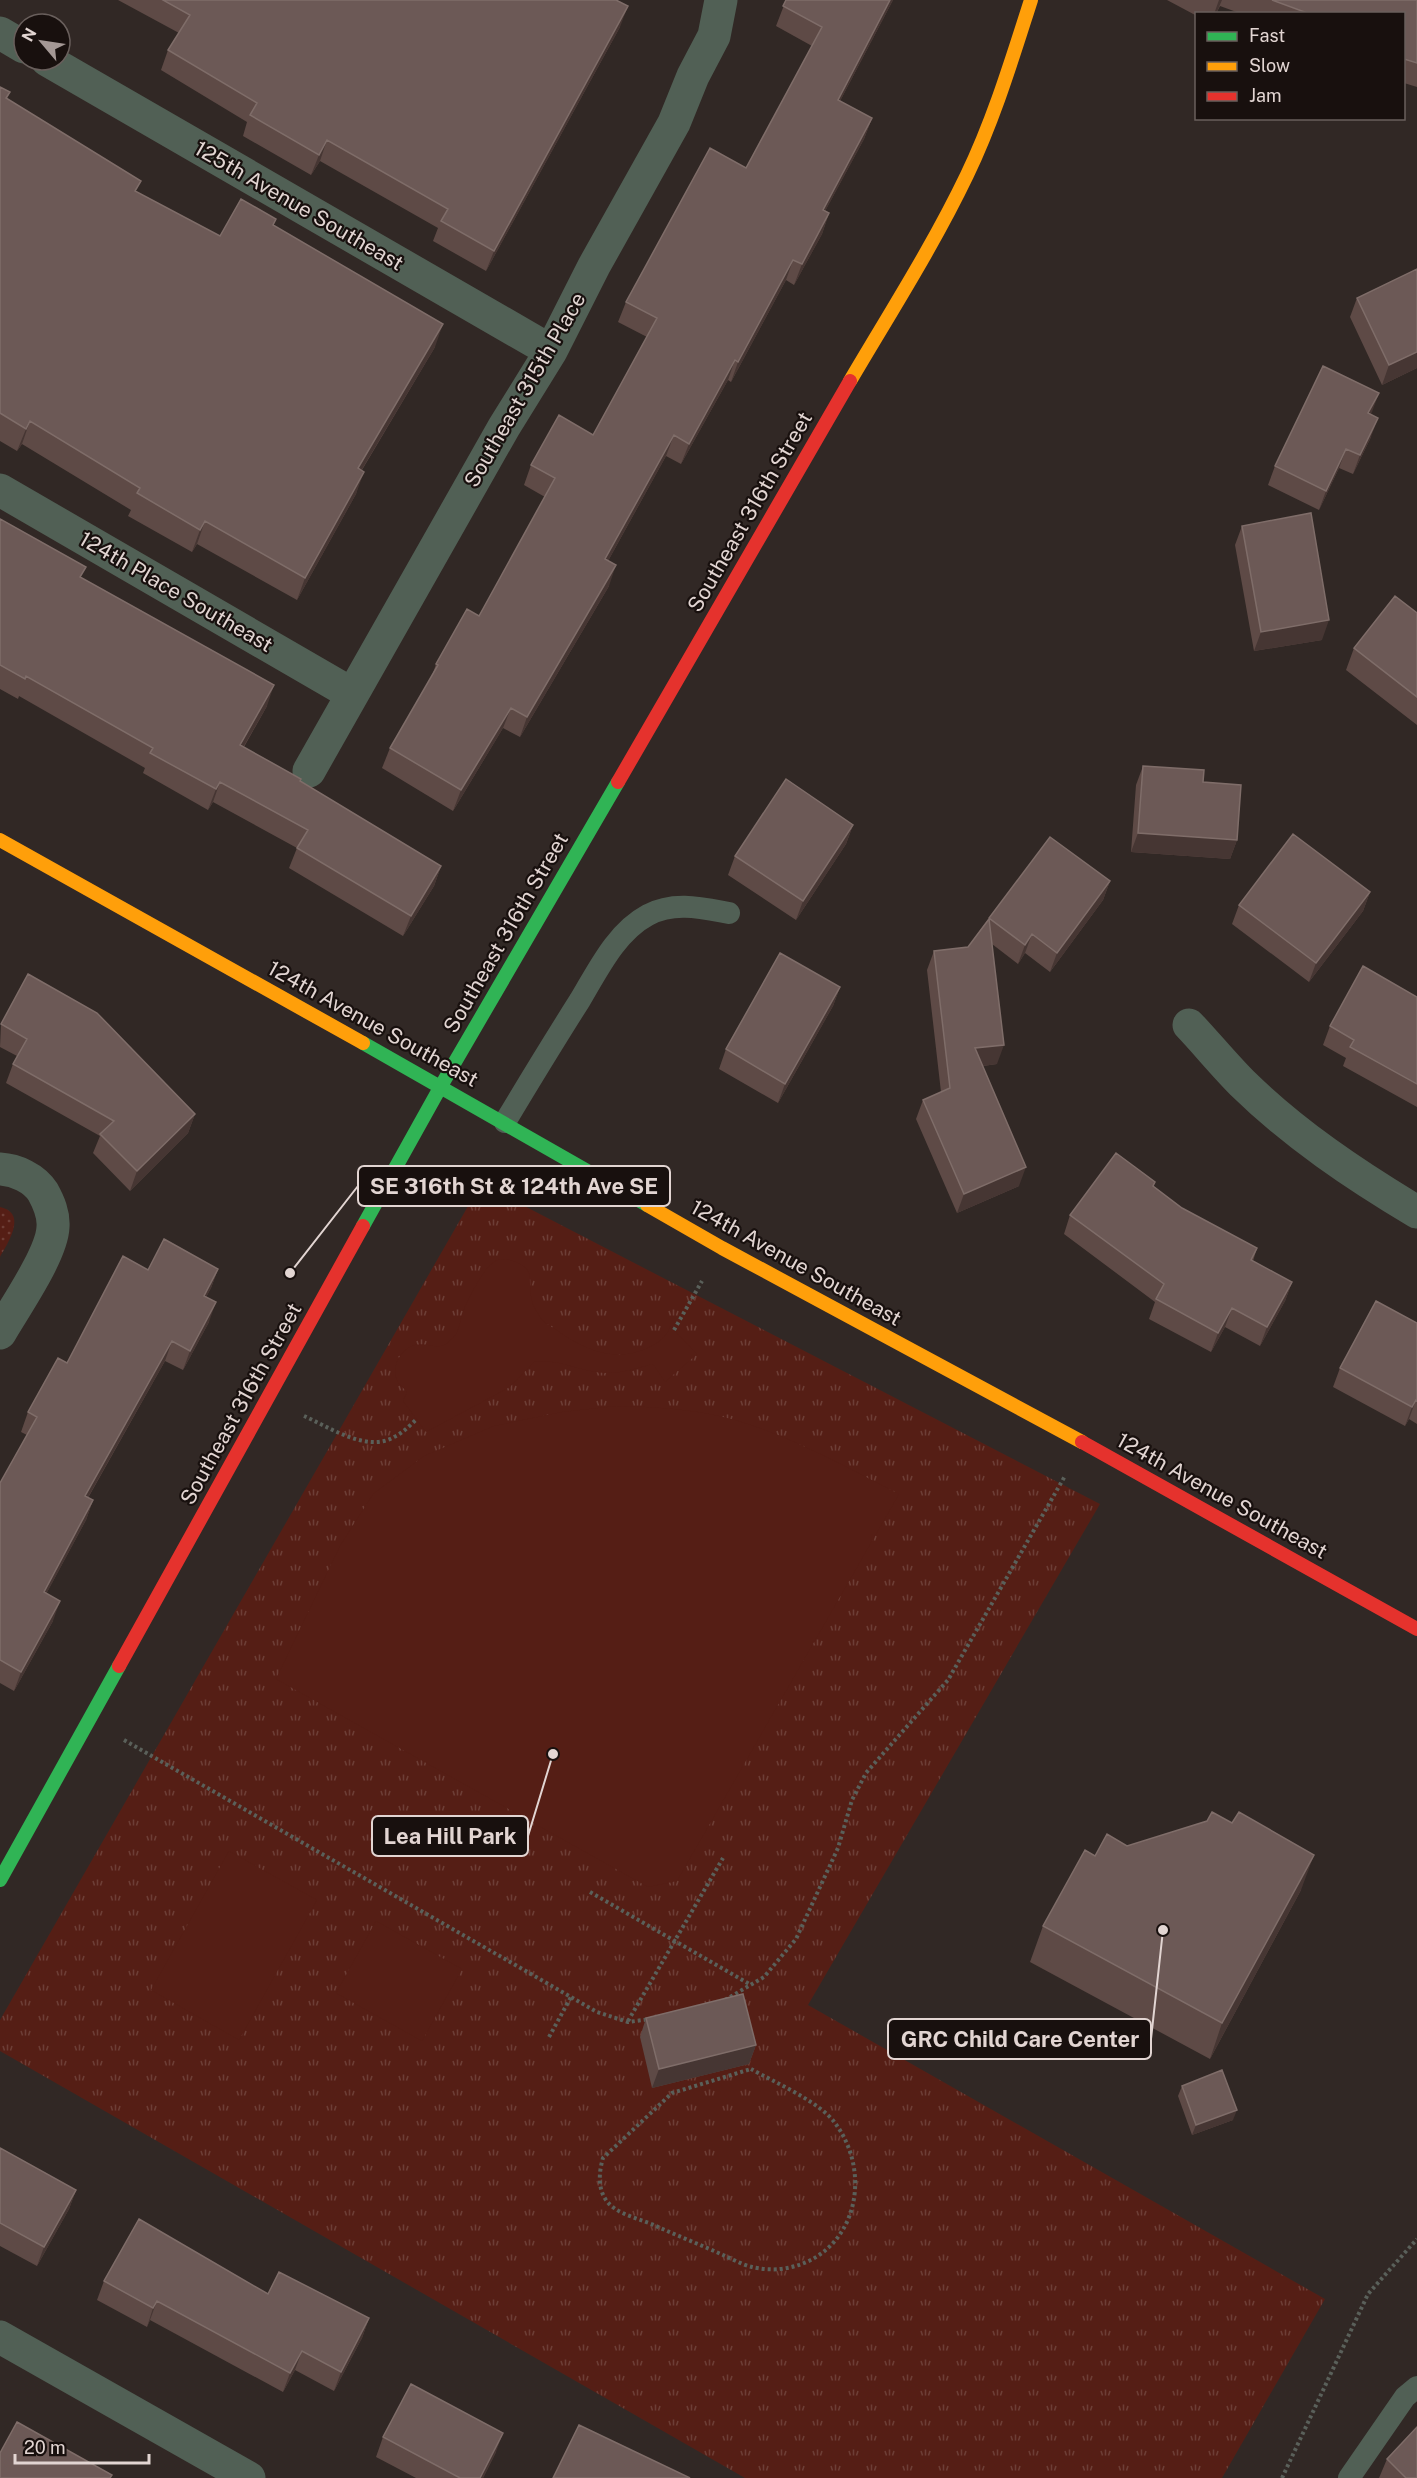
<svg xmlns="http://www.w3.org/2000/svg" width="1417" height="2478" viewBox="0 0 1417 2478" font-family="'Public Sans',sans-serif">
<defs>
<pattern id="grass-dots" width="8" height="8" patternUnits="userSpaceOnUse" patternTransform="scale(1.5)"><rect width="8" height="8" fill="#551e15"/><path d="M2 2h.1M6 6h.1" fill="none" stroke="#6d3e36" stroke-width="1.8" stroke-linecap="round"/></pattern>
<pattern id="park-tufts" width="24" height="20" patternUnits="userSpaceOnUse" patternTransform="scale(1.5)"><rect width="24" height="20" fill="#551e15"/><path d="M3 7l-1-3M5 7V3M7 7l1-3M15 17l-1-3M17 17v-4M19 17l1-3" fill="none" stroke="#6d3e36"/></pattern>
</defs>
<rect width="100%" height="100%" fill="#312825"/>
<path fill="url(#grass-dots)" d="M 0,1207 C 28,1213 8,1243 0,1257 Z"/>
<path fill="url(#park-tufts)" d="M 482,1193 L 501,1194 L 1100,1504 L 808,2005 L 1325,2299 L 1222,2478 L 745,2478 L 0,2051 L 0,2020 L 471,1201 Z"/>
<path fill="#551e15" d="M 507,1259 C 539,1269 526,1276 532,1301 C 533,1306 537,1312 540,1317 C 544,1323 552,1327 558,1331 C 581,1348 611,1361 640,1351 C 652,1347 667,1339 670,1326 L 697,1354 L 665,1382 L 653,1364 C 638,1368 623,1373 607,1373 C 581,1373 560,1358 534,1362 L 510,1387 L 426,1432 L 403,1401 L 407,1392 C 404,1389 400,1385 398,1382 C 390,1368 400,1349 415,1345 C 431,1341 440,1356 456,1334 C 460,1327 460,1320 463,1312 C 467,1301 484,1267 494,1262 C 497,1259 502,1260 507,1259 Z
M 616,1406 C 656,1407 696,1409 735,1420 C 793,1437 846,1467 899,1494 L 677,1881 L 648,1887 L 276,1679 L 340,1546 L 373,1494 L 424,1456 L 494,1426 L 562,1412 Z
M 229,1851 L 317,1900 L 239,2040 L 151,1990 Z
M 376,1921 L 462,1969 L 422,2041 L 336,1993 Z"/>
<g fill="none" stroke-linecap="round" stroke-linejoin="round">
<path stroke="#5a605a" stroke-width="4" stroke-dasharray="3 3" stroke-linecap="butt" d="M 674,1330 L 702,1281
M 304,1416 C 329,1427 367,1453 394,1437 C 403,1433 410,1425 417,1419
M 124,1740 L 597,2012 L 628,2022 L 651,2019
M 590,1892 L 751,1985
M 725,2000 L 764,1977 L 796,1939 L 838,1848 L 852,1800 L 866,1773 L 948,1680 L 1065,1476
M 628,2021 L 723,1858
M 549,2037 L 571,1997
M 751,2069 C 774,2082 820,2102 835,2123 C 876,2178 853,2261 780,2269 C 772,2270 760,2269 752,2267 C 743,2265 732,2259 723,2255 C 701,2245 678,2236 656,2226 C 643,2220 625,2216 614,2208 C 597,2196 598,2175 603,2158 L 672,2093 Z
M 1282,2478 L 1368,2294 L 1417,2239"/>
<path stroke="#516055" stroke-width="22" d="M 505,1122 C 529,1082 554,1041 580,1000 C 598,970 616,932 648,915 C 674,901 702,908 729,913
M 1349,2478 L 1405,2397 L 1417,2387"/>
<path stroke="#516055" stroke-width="33" d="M 0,33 L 24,47
M 47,60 L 551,351
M 0,490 L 352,694
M 309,771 L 504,427 L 551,351 L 594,266 L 674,123 L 693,76 L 714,36 L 721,0
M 1189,1025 C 1207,1044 1224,1065 1242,1083 C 1294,1134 1355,1175 1417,1212
M 0,1169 C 16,1170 34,1178 43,1192 C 49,1203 54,1214 53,1227 C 52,1254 15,1307 0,1333
M 0,2337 L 249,2478"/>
<path stroke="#30b455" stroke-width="14" d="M 363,1043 L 647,1205
M 363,1226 L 441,1086 L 618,782
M 0,1880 L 119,1666"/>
<path stroke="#ff9f0a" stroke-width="14" d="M 850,381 C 890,313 933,246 967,175 C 994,119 1012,59 1031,0
M 0,840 L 363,1043
M 647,1205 L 722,1248 L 1082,1442"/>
<path stroke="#e5322d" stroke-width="14" d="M 618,782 L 850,381
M 1082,1442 L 1417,1629
M 119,1666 L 363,1226"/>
</g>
<path fill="#5e4a46" d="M 118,0 L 616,0 L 620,27 L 486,271 L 433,241 L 438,228 L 320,161 L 311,175 L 243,136 L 247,122 L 161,70 L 168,50 L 179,33 Z
M 786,0 L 893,0 L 840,101 L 872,118 L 864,139 L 825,211 L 829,213 L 822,234 L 794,285 L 786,280 L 731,382 L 728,380 L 681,464 L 666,456 L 608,561 L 609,586 L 520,737 L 503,728 L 453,811 L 382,768 L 390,748 L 432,676 L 436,664 L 479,616 L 545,497 L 524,485 L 531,465 L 593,435 L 647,337 L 618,322 L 626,302 L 746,168 L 812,46 L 776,26 Z
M 1167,0 L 1417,0 L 1417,87 L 1404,83 L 1404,14 L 1242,14 L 1220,6 L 1216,14 L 1197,14 L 1197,16 Z
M 0,87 L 10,92 L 7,99 L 137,192 L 220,236 L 274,226 L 435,347 L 362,470 L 356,494 L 297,600 L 197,544 L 192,552 L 128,516 L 131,510 L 22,444 L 17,451 L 0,441 Z
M 1357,298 L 1417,368 L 1382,385 L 1350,317 Z
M 1371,414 L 1371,437 L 1353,474 L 1339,468 L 1319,510 L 1268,485 L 1275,466 Z
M 0,519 L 82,578 L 267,706 L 244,747 L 441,866 L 434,886 L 403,936 L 289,868 L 297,848 L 213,802 L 208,810 L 143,773 L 145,768 L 19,696 L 18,699 L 0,689 Z
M 1242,526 L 1322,640 L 1254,651 L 1235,545 Z
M 1417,613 L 1417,725 L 1346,670 L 1354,648 Z
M 1143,766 L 1203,782 L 1237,840 L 1230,859 L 1131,852 L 1136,785 Z
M 853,825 L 846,844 L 796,920 L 728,875 L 735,856 Z
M 1110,881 L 1103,900 L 1050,972 L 1025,953 L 1018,964 L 992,944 L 997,1064 L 983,1066 L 1019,1186 L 957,1213 L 916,1119 L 923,1100 L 941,1092 L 927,970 L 934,951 L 968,947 L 989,918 Z
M 1370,892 L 1363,911 L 1309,982 L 1232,924 L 1239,905 Z
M 840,987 L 833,1006 L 778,1103 L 719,1069 L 726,1049 Z
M 1417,997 L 1417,1107 L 1343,1066 L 1346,1058 L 1323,1045 L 1330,1026 Z
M 1,1024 L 195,1114 L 188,1133 L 130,1191 L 93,1153 L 100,1136 L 6,1083 L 13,1064 L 17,1056 L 0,1047 Z
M 1155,1182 L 1153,1186 L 1182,1208 L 1257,1248 L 1253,1261 L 1292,1282 L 1285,1301 L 1260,1346 L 1225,1327 L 1211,1352 L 1149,1319 L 1155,1302 L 1064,1234 L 1070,1215 Z
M 218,1269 L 211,1288 L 206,1297 L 209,1322 L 183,1370 L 165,1361 L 88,1498 L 93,1500 L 86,1520 L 46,1594 L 53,1621 L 14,1691 L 0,1683 L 0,1483 L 27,1435 L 21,1432 L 28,1412 L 148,1270 Z
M 1417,1323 L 1417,1424 L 1409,1419 L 1405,1426 L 1333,1387 L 1340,1368 Z
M 1127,1846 L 1301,1890 L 1210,2059 L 1030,1962 L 1043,1926 L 1095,1856 Z
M 646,2018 L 756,2045 L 749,2064 L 652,2088 L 640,2037 Z
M 1182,2086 L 1233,2120 L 1192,2135 L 1178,2096 Z
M 0,2148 L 76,2190 L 69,2209 L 37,2266 L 0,2246 Z
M 104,2281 L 268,2294 L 369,2318 L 362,2338 L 334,2391 L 295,2370 L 283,2392 L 150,2320 L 147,2327 L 97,2300 Z
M 383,2437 L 496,2452 L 483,2478 L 416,2478 L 376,2457 Z
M 1387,2459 L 1417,2478 L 1379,2478 Z"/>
<path fill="#463633" d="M 890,0 L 893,0 L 830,120 L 838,100 Z
M 1219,0 L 1222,0 L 1216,14 L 1214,14 Z
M 628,6 L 620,27 L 486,271 L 494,251 Z
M 872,118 L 864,139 L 815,230 L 823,210 Z
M 327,140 L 320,161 L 311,175 L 319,155 Z
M 829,213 L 822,234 L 794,285 L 802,264 Z
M 793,260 L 786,280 L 731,382 L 738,362 Z
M 443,324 L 435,347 L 349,491 L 358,468 Z
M 1417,352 L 1417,368 L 1382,385 L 1389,365 Z
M 735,360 L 728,380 L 681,464 L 689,444 Z
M 1379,393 L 1372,412 L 1361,432 L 1368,413 Z
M 1378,418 L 1371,437 L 1353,474 L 1360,455 Z
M 30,421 L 22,444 L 17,451 L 26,429 Z
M 674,435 L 666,456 L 598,579 L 605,559 Z
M 1346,449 L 1339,468 L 1319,510 L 1326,491 Z
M 364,472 L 356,494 L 297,600 L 305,578 Z
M 205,521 L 197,544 L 192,552 L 200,530 Z
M 616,565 L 609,586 L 520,737 L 527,717 Z
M 1329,620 L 1322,640 L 1254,651 L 1261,632 Z
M 274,685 L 267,706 L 233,765 L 240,745 Z
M 511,708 L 503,728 L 453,811 L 461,790 Z
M 220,782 L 213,802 L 208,810 L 216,789 Z
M 853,825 L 846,844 L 796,920 L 803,901 Z
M 1138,833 L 1237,840 L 1230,859 L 1131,852 Z
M 441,866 L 434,886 L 403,936 L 411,916 Z
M 1110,881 L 1103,900 L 1050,972 L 1057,953 Z
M 1370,892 L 1363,911 L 1309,982 L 1316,963 Z
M 1032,934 L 1025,953 L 1018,964 L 1025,945 Z
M 840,987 L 833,1006 L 778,1103 L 785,1084 Z
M 1004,1045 L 997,1064 L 968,1068 L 975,1048 Z
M 195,1114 L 188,1133 L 130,1191 L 137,1171 Z
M 1026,1167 L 1019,1186 L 957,1213 L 964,1194 Z
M 218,1269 L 211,1288 L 197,1315 L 204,1296 Z
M 1292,1282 L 1285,1301 L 1260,1346 L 1267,1327 Z
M 216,1302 L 209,1322 L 183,1370 L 190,1351 Z
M 1232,1308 L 1225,1327 L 1211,1352 L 1218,1333 Z
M 172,1341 L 165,1361 L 78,1515 L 85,1496 Z
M 1416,1400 L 1409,1419 L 1405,1426 L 1412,1407 Z
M 93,1500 L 86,1520 L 37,1611 L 44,1592 Z
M 60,1601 L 53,1621 L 14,1691 L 21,1672 Z
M 1314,1855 L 1301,1890 L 1210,2059 L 1222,2023 Z
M 756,2045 L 749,2064 L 652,2088 L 659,2069 Z
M 1237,2110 L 1233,2120 L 1192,2135 L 1196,2125 Z
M 76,2190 L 69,2209 L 37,2266 L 44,2247 Z
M 157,2301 L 150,2320 L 147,2327 L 153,2308 Z
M 369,2318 L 362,2338 L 334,2391 L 341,2372 Z
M 302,2351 L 295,2370 L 283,2392 L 290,2373 Z
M 503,2433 L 496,2452 L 483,2478 L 480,2478 Z"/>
<path fill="#6c5956" stroke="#7f6d69" stroke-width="1.5" d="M 163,0 L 616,0 L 628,6 L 494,251 L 441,221 L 448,209 L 327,140 L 319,155 L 250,115 L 257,103 L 168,50 L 190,15 Z
M 786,0 L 890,0 L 838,100 L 872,118 L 823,210 L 829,213 L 802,264 L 793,260 L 738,362 L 735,360 L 689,444 L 674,435 L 605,559 L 616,565 L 527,717 L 511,708 L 461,790 L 390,748 L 438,665 L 436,664 L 467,609 L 479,616 L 555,478 L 531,465 L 559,415 L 593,435 L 657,318 L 626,302 L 710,148 L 746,168 L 822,27 L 783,6 Z
M 1272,0 L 1417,0 L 1417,63 L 1404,59 L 1404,14 L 1310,14 Z
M 0,87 L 10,92 L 6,98 L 141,181 L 135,191 L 220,236 L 241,199 L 276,219 L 273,225 L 443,324 L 358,468 L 364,472 L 305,578 L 205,521 L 200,530 L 137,493 L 140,488 L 30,421 L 26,429 L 0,413 Z
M 1417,269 L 1417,352 L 1389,365 L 1357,298 Z
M 1323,366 L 1379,393 L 1368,413 L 1378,418 L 1360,455 L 1346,449 L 1326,491 L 1275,466 Z
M 1311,513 L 1329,620 L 1261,632 L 1242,526 Z
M 0,519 L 86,567 L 80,577 L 274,685 L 240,745 L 301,779 L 300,781 L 441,866 L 411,916 L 297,848 L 308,830 L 220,782 L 216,789 L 150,753 L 153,748 L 26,676 L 25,679 L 0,665 Z
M 1395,596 L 1417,613 L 1417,697 L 1354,648 Z
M 1143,766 L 1204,770 L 1203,782 L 1241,785 L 1237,840 L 1138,833 Z
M 786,779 L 853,825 L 803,901 L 735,856 Z
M 1293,834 L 1370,892 L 1316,963 L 1239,905 Z
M 1050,837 L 1110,881 L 1057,953 L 1032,934 L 1025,945 L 989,918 Z
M 989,919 L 1004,1045 L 975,1048 L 1026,1167 L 964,1194 L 923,1100 L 950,1088 L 934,951 L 968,947 Z
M 780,953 L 840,987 L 785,1084 L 726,1049 Z
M 1363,966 L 1417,997 L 1417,1084 L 1350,1047 L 1354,1040 L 1330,1026 Z
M 28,974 L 97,1013 L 195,1114 L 137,1171 L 100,1134 L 114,1121 L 13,1064 L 27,1039 L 1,1024 Z
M 1116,1153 L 1155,1182 L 1153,1186 L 1182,1208 L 1257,1248 L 1251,1260 L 1292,1282 L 1267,1327 L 1232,1308 L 1218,1333 L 1156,1299 L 1164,1284 L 1070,1215 Z
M 164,1239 L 218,1269 L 204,1296 L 216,1302 L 190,1351 L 172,1341 L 85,1496 L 93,1500 L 44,1592 L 60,1601 L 21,1672 L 0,1660 L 0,1483 L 37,1417 L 28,1412 L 58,1358 L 67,1363 L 123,1256 L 148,1270 Z
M 1376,1301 L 1417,1323 L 1417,1401 L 1416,1400 L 1412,1407 L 1340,1368 Z
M 1212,1812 L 1232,1823 L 1239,1812 L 1314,1855 L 1222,2023 L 1043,1926 L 1085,1850 L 1095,1856 L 1107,1834 L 1127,1846 L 1207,1821 Z
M 743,1994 L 756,2045 L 659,2069 L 646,2018 Z
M 1222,2070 L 1237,2110 L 1196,2125 L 1182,2086 Z
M 0,2148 L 76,2190 L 44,2247 L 0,2223 Z
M 139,2219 L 268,2294 L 279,2272 L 369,2318 L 341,2372 L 302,2351 L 290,2373 L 157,2301 L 153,2308 L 104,2281 Z
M 411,2384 L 503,2433 L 480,2478 L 460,2478 L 383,2437 Z
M 17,2422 L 112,2475 L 110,2478 L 0,2478 L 0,2453 Z
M 579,2425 L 690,2478 L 553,2478 Z
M 1417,2427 L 1417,2478 L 1406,2478 L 1387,2459 Z"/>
<g text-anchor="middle" stroke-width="4.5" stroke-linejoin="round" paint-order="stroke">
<g font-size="21" fill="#e2d5d2" stroke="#18100e">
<text transform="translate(299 206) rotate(30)" y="7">125th Avenue Southeast</text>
<text transform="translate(525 390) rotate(-60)" y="7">Southeast 315th Place</text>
<text transform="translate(750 512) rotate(-60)" y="7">Southeast 316th Street</text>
<text transform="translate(176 592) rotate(30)" y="7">124th Place Southeast</text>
<text transform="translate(506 933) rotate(-60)" y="7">Southeast 316th Street</text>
<text transform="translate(373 1024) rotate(29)" y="7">124th Avenue Southeast</text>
<text transform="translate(796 1263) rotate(29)" y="7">124th Avenue Southeast</text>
<text transform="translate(241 1404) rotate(-61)" y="7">Southeast 316th Street</text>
<text transform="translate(1222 1496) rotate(29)" y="7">124th Avenue Southeast</text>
</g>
</g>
<path fill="none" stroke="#e2d5d2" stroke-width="2" d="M290 1273L358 1186M553 1754L528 1836M1163 1930L1151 2039"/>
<g fill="#e2d5d2" stroke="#18100e" stroke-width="2">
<circle cx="290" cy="1273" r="6"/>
<circle cx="553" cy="1754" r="6"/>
<circle cx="1163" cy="1930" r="6"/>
</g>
<g fill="#18100e" stroke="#e2d5d2" stroke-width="2">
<rect x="358" y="1166" width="312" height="40" rx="6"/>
<rect x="372" y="1816" width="156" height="40" rx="6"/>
<rect x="888" y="2019" width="263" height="40" rx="6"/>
</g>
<g font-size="22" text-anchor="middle" font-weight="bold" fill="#e2d5d2">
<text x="514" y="1194">SE 316th St &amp; 124th Ave SE</text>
<text x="450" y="1844">Lea Hill Park</text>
<text x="1020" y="2047">GRC Child Care Center</text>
</g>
<rect x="1195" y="12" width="210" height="108" fill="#18100e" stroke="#695f5c" stroke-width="1.5"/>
<rect x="1207" y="32" width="30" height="9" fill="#30b455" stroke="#695f5c" stroke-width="1.5"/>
<text x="1249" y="42" font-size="18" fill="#e2d5d2">Fast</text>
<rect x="1207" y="62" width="30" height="9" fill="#ff9f0a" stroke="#695f5c" stroke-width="1.5"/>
<text x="1249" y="72" font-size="18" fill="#e2d5d2">Slow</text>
<rect x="1207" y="92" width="30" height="9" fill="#e5322d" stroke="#695f5c" stroke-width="1.5"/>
<text x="1249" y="102" font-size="18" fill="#e2d5d2">Jam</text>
<g transform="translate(42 42) rotate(299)"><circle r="28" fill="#18100e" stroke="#695f5c" stroke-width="1.5"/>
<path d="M0-4.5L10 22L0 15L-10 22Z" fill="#a49895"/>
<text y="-9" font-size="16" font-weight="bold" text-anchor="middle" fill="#e2d5d2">N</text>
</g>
<path d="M15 2454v9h134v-9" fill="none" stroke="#e2d5d2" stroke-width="3"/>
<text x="24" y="2454" font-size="18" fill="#e2d5d2" stroke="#18100e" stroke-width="4.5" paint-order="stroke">20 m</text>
</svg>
